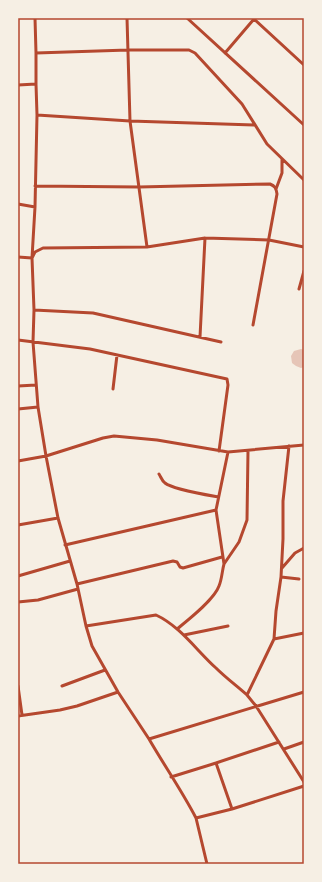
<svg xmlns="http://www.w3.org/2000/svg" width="322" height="882" viewBox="0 0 322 882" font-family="Arial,sans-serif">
<rect width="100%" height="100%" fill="#f6efe4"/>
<path fill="#e6c5b7" d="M 301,349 L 304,350 L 304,367 L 301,368 L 296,366 L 292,363 L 291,356 L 294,351 Z"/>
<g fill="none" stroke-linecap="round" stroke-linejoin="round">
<path stroke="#b5482f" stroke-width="3" d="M 35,18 L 36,53
M 127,18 L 130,121 L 147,247
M 187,18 L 304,125
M 253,18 L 304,65
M 225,53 L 254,19
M 36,84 L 36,53 L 128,50 L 189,50 L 195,53 L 242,104 L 267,144 L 304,180
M 18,85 L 36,84 L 37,115 L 35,207 L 32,258 L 34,310 L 33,342 L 38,407 L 46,456 L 58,518 L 77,584 L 86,626 L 92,646 L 118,692 L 149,739 L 304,692
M 37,115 L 130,121 L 254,125
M 35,186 L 139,187 L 270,184 C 275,186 276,188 277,194 L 253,325
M 276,189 L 282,173 L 282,159
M 18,204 L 35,207
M 18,257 L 32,258 L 35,252 L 43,248 L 147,247 L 205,238 L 269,240 L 304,247
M 299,289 L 304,271
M 34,310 L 93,313 L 221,342
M 200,337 L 205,238
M 18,340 L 90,349 L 227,379 L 228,385 L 219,451
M 18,386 L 36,385
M 113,389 L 117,355
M 18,409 L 38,407
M 228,452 L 216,510 L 224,564 L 239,542 L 247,520 L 248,451
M 18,461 L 46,456 L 103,438 L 114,436 L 157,440 L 228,452 L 304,445
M 159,474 C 161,477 162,481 165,483 C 172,489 207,495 218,497
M 18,525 L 58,518
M 65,545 L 216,510
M 282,568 L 295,553 L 304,548
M 18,576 L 70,561
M 281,577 L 283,539 L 283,501 L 289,446
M 77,584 L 173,561 L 177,562 L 180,567 L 183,568 L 222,557
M 18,602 L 38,600 L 78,589
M 86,626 L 156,615 C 180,626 197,651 216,668 C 226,678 237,686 247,695 L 274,639 L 304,633
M 177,629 C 188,620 214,600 219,586 C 222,579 222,571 224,564
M 184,635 L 228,626
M 274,639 L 276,611 L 281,577 L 299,579
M 18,686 L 22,715
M 62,686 L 105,670
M 247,695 L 256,706 L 304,782
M 18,716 L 60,710 L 77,706 L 118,692
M 149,739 C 164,765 182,791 196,818 L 232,809
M 279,742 L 216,763 L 232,809 L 304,786
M 284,749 L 304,742
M 171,777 L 216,763
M 196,818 L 207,864"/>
</g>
<rect width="322" height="882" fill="none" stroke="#f6efe4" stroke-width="38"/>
<rect x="19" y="19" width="284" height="844" fill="none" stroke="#b5482f" stroke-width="1.5"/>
</svg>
